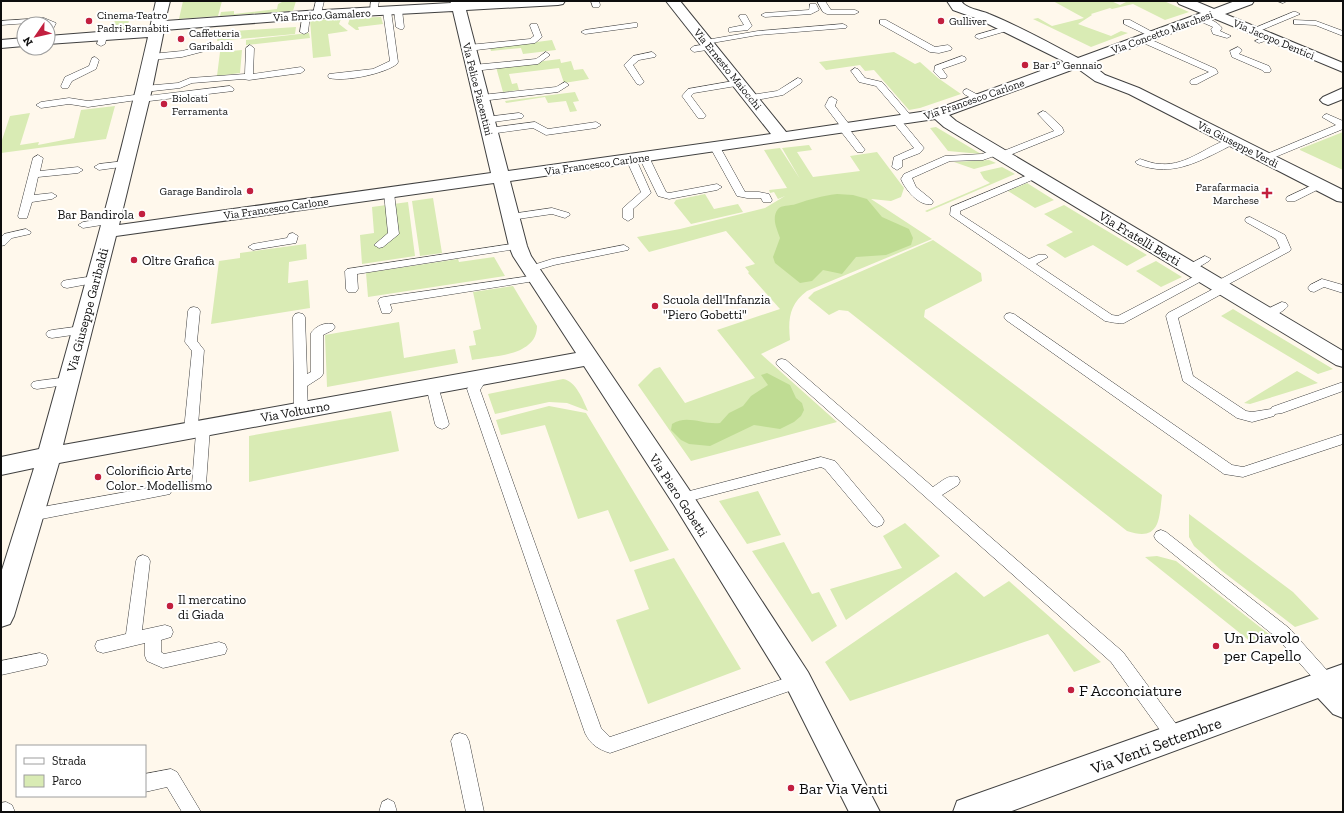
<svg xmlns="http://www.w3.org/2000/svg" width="1344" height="813" viewBox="0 0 1344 813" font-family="'Zilla Slab',serif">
<rect width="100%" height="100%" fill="#fff8ec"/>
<path fill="#d9ebb4" d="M 183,1 L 222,1 L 218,16 L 179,19 Z
M 284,1 L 296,1 L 293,11 L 220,16 L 221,12 L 234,11 L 234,14 L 277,9 L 278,4 Z
M 1053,1 L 1111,1 L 1120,5 L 1128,1 L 1164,1 L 1189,12 L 1165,20 L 1133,4 L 1112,9 L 1110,8 L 1091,14 L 1092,15 L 1078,24 L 1111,36 L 1121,31 L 1128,33 L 1091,47 L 1033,19 L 1038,18 L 1052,26 L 1084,18 Z
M 130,16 L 127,29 L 111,30 L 116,18 Z
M 381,17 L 383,24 L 358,27 L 359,30 L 356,30 L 348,24 L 350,18 Z
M 341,19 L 339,24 L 348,31 L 328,34 L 331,56 L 313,58 L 310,20 Z
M 296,27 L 295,34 L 217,41 L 219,32 Z
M 309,33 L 310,38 L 246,45 L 246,40 Z
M 552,40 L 556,50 L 523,54 L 521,48 L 491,51 L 490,48 Z
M 242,50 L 240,73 L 217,76 L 220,52 Z
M 894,52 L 915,64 L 920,62 L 938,78 L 961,94 L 920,108 L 909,110 L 874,70 L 865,71 L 860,65 L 826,70 L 819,62 Z
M 560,59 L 561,63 L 571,61 L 574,70 L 583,69 L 589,79 L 564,83 L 559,68 L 509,74 L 512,84 L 517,83 L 519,90 L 503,92 L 496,67 Z
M 575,92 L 579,101 L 573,102 L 577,111 L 570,112 L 566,101 L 548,103 L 545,97 L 506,103 L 505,101 Z
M 115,106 L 106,139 L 1,153 L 1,143 L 10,116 L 30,113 L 20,145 L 39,142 L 38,145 L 74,138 L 81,110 Z
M 936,127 L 981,154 L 948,151 L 930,128 Z
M 1343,132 L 1343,170 L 1300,150 L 1300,149 Z
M 809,145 L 812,150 L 797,152 L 813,177 L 860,171 L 850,156 L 877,152 L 904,188 L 901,197 L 891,201 L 871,199 L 932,239 L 807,291 C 789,304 788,320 790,340 L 761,354 L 837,422 L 691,461 L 638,385 L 654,369 L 660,367 L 685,403 L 755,378 L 717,330 L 780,309 L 748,273 L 749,272 L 745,267 L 755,264 L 726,231 L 649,252 L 637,237 L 680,229 L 765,208 L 785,196 L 778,199 L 774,192 L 770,193 L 769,190 L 787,188 L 764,150 L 780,148 L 800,179 L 782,148 Z
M 989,160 L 996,163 L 974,169 L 954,162 Z
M 1002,167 L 1015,174 L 927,212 L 925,211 L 990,183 L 984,179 L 980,172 Z
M 1027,183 L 1054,200 L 1035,208 L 1008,191 Z
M 705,194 L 714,209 L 738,204 L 743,212 L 691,224 L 674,203 L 676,200 Z
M 433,198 L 442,253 L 420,256 L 412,201 Z
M 408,202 L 415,256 L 362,264 L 360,235 L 374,233 L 372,207 Z
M 1064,205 L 1147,255 L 1127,266 L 1093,245 L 1065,258 L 1046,245 L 1073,232 L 1044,214 Z
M 933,240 L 981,273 L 982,281 L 925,310 L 924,317 L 1162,495 C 1159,520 1160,542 1127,531 L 848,311 L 839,310 L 829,315 L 808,298 L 814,292 Z
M 306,244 L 307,259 L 289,262 L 288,283 L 308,280 L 310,308 L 211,324 L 219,261 L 240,258 L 240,253 Z
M 494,257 L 505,276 L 368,297 L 366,273 L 458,259 L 459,262 Z
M 1156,261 L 1182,277 L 1161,287 L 1136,271 Z
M 513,286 L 537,326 C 537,356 494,356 472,360 L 469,346 L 476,345 L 473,331 L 481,329 L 473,292 Z
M 1233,309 L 1333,369 L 1318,374 L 1221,316 Z
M 399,322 L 404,358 L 455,349 L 458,363 L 327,387 L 325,335 Z
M 1297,371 L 1318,383 L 1250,404 L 1244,403 Z
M 563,379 C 576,381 583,400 588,411 L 567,403 L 549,402 L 495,414 L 488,394 Z
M 549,406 L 586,413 L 669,550 L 630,562 L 608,510 L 578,519 L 545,425 L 501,435 L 496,420 Z
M 391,411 L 399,451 L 249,482 L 249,436 Z
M 758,491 L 781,535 L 747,544 L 719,501 Z
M 1189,514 L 1293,592 L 1319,619 L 1295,627 L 1222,571 L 1194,546 L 1189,537 Z
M 905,523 L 940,556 L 846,620 L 830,589 L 902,568 L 883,536 Z
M 784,542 L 812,594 L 819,592 L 837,626 L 812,642 L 752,551 Z
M 1157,556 L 1176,561 L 1270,635 L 1251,642 L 1145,557 Z
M 674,558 L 741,669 L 648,704 L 616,620 L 649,609 L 634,570 Z
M 956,572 L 984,597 L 1009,581 L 1101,662 L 1074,672 L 1048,634 L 850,701 L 825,662 Z"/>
<path fill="#bfdc93" d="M 837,194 L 853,195 L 867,199 L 882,217 L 909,229 L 913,238 L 911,245 L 886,255 L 856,257 L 842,274 L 823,270 L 812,281 L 800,283 L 775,263 L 773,257 L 780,238 C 777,229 771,218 778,209 C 781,205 790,206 796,204 C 811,199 821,196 837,194 Z
M 767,373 L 790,385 L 796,398 L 802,403 L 804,410 L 801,416 L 794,422 L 780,429 L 754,425 L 710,446 L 689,444 L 681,440 L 671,430 L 672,424 C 687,414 703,425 720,423 L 729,413 L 743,406 L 751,396 L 768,385 L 761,375 Z"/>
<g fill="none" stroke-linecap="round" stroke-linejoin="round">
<g stroke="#404040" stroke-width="1">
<path id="lane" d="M 316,1 L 324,1 L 321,14 L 317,16 L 313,14 Z
M 371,1 L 379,1 L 377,13 L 374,13 L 370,11 Z
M 591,1 L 599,1 L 600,5 L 599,7 L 593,7 Z
M 817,1 L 825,1 L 831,10 L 855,10 L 859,12 L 855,14 L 827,14 L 823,12 Z
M 1277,1 L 1287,1 L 1283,3 Z
M 810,4 L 816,4 L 819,10 L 811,14 L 765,17 L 761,15 L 765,13 L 809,10 Z
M 395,8 L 398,8 L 402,10 L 404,27 L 403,29 L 400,29 L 396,27 L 394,10 Z
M 384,9 L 387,9 L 391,11 L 398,62 L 397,64 C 384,74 345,82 329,78 L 328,76 L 329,74 L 373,69 L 390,61 L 383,11 Z
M 1293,12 L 1296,12 L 1300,14 L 1257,32 L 1254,32 L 1250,30 Z
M 303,13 L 306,13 L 310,15 L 308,32 L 304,34 L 300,32 Z
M 740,15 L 746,15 L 752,26 L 748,30 L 729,32 L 729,28 L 744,25 L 739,17 Z
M 1197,16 C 1204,15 1218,22 1222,28 L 1220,31 L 1231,36 L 1227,38 L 1213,34 L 1211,29 L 1213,27 L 1197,20 Z
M 44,18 L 56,23 L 51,33 L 48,33 L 48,24 L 43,22 L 1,25 L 1,21 Z
M 880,20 L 886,20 L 935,47 L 948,45 L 952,48 L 951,50 L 939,53 L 930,52 L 880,24 Z
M 1124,20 L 1130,20 L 1158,35 L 1154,37 L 1151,37 L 1124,24 Z
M 1294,20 L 1316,21 L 1343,31 L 1343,36 L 1315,25 L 1294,24 Z
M 634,23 L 637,23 L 637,27 L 585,34 L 581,32 L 585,30 Z
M 531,24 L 537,24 L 542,37 L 535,43 L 468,51 L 464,48 L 468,45 L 530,39 L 534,36 L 530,26 Z
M 843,24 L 847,26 L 846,28 L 758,35 L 706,44 L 702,42 L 706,40 L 758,31 Z
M 1007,26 L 1011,28 L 1010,30 L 979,39 L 975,37 L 976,35 Z
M 100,34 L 106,34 L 107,36 L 105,44 L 101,46 L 97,44 Z
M 1268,35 L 1271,35 L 1272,37 L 1271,39 L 1259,43 L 1255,41 Z
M 1139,37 L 1145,37 L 1216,69 L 1218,73 L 1197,84 L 1191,84 L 1190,82 L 1191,80 L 1209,72 L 1139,41 L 1138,39 Z
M 710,44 L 714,47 L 713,49 L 694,52 L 690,49 L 694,46 Z
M 250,45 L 254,48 L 253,74 L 301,67 L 305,70 L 301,73 L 249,80 L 243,79 L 192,83 L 180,88 L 144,92 L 140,89 L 144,86 L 178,83 L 190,78 L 245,74 L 246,48 Z
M 202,46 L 205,47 L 206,49 L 205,51 L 182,57 L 151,60 L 147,57 L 151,54 L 182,51 Z
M 1238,47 L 1242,50 L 1239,54 L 1269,66 L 1271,70 L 1270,72 L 1264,72 L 1262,70 L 1232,57 L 1230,51 Z
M 546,52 L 550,55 L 538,64 L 473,71 L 469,68 L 473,65 L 536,59 Z
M 652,52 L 656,55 L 655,57 L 639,60 L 633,65 L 644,82 L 640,85 L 637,84 L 624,65 L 633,56 Z
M 962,56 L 965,57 L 966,59 L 965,61 L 942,69 L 947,76 L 946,78 L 940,78 L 934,72 L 935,66 Z
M 95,57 L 99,60 L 96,69 L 72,81 L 68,88 L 62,88 L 61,86 L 65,77 L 89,66 L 92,58 Z
M 855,68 L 858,69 L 865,78 L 882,82 L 913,118 L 915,120 L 913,122 L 907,122 L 876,86 L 859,82 L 851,71 Z
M 798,78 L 801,79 L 802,81 L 801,83 L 783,95 L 751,101 L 746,98 L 751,95 L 777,91 Z
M 739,80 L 742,81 L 743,83 L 742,85 L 694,93 L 691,96 L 706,116 L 704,118 L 698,118 L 682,96 L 688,89 Z
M 565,82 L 569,85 L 558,92 L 481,101 L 476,98 L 481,95 L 556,87 Z
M 230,86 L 234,89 L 233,91 L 141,102 L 137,100 L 88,107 L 69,104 L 41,108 L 36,105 L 41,102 L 69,98 L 88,101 L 142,94 L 146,96 Z
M 967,89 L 982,97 L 984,99 L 982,101 L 976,101 L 964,94 L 963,92 L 964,90 Z
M 832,97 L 837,100 L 835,106 L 852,128 L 850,130 L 865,150 L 863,152 L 857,152 L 839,129 L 841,127 L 825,106 L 829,98 Z
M 1043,111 L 1046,112 L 1062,127 L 1064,132 L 1062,134 L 1005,157 L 999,157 L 997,155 L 983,160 L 950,161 L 912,178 L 916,187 L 932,200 L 933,202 L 932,204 C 919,207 905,189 901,179 L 904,174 L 945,156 L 982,154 L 996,149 L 1001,152 L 1054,131 L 1038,114 Z
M 519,113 L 522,114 L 524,116 L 522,118 L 486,123 L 481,120 L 486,117 Z
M 1327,114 L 1343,121 L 1343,129 L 1268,160 L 1265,161 L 1260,158 L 1262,156 L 1336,125 L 1322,117 L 1324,115 Z
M 897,118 L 900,119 L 924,148 L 920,153 L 902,160 L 902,167 L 897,170 L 892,167 L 894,157 L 914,148 L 892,121 Z
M 535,122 L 548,129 L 596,122 L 601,125 L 596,128 L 546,135 L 533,128 L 489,134 L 484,131 L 489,128 Z
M 1233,138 L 1236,139 L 1238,141 L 1236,143 C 1203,159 1174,179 1137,164 L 1135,162 L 1140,159 C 1147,161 1153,164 1161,164 C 1188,166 1208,144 1233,138 Z
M 715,144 L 720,147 L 745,192 L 759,192 L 769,194 L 772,200 L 771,202 L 763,202 L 761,198 L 747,198 L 737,196 L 710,147 Z
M 644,154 L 649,157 L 666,192 L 669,193 L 717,184 L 722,187 L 717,190 L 669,199 L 658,196 L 639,157 Z
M 38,155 L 43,158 L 40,171 L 78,167 L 83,170 L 78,173 L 38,177 L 34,195 L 52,193 L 57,196 L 52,199 L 32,202 L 27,218 L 19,218 L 18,216 L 33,158 Z
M 631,156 L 636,159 L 651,193 L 633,209 L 633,218 L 628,221 L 623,218 L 623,208 L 641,192 L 626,159 Z
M 125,161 L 128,162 L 130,164 L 128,166 L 99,170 L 94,167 L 99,164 Z
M 1035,172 L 1039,173 L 1040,175 L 1039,177 L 960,211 L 960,214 L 1029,259 L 1038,255 L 1046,255 L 1048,257 L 1036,264 L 1112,315 L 1118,316 L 1199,274 L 1207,274 L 1209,276 L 1207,278 L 1124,323 C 1118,324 1111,322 1105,321 L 950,215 L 951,207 Z
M 1319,182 L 1323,183 L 1324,185 L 1323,187 L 1295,201 L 1287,201 L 1286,199 L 1287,197 Z
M 389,190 L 394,193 L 399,234 L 383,247 L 379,248 L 374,245 L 388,233 L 384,193 Z
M 552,208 L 569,213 L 570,215 L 565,218 L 552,214 L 511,220 L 506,217 L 511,214 Z
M 1250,217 L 1285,235 L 1291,249 L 1290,251 L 1227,285 L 1229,288 L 1227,291 L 1178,318 L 1193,376 L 1246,411 L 1252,412 L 1271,409 L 1272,407 L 1343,382 L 1343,391 L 1282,413 L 1275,414 L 1274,416 L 1252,422 L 1237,418 L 1183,381 L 1166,316 L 1168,313 L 1215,288 L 1213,285 L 1215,282 L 1280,248 L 1276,239 L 1246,222 L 1245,220 L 1246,218 Z
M 110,218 L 114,219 L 115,221 L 114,223 L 83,228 L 78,225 L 83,222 Z
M 26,229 L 31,232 L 30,234 L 12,238 L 5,245 L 1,246 L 1,237 L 4,234 Z
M 293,233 L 298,236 L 296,243 L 253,250 L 248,247 L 253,244 L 287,238 L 289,234 Z
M 518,243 L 523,246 L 522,248 L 357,274 L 358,289 L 356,292 L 348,292 L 346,289 L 345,271 L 347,269 Z
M 624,245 L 629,248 L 628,250 L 554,265 L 531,272 L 527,271 L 525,269 L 527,267 L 552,259 Z
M 1205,256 L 1211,259 L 1209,261 L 1194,270 L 1186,270 L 1184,268 L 1186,266 Z
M 537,275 L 541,276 L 543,278 L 541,280 L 390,304 L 392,310 L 390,313 L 382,313 L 378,301 L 380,298 L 384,297 Z
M 95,276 L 99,278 L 101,280 L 99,282 L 67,288 L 63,287 L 61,284 L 63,281 L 67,280 Z
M 1322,279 L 1343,285 L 1343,293 L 1324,287 L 1314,292 L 1310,291 L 1308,288 L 1310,285 Z
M 1282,302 L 1286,303 L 1288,306 C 1283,312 1271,319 1263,317 L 1261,314 L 1263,311 Z
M 194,307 L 198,308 L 200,311 L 197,341 L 204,350 L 198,425 L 203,423 L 208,425 L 210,428 L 206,484 L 204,488 L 199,489 L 194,488 L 192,484 L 196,433 L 191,435 L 186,433 L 184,430 L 192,351 L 185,342 L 188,311 L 190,308 Z
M 299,313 L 303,314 L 305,317 L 307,374 L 311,372 L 311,333 C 316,326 325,322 333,324 L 335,327 L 333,330 L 323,335 L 323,374 L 321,377 L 307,386 L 308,410 L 306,413 L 301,415 L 296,413 L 294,410 L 293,317 L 295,314 Z
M 1010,313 L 1014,314 L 1232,465 L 1243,467 L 1343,434 L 1343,444 L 1243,477 L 1224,474 L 1006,320 L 1004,317 L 1006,314 Z
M 82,326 L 86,327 L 88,330 L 86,333 L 52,338 L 48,337 L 46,334 L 48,331 L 52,330 Z
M 782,359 L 786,360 L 933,487 C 941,482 948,474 958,477 L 960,481 L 958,485 L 942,495 L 1123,652 L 1182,732 L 1185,738 L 1182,744 L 1176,746 L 1170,744 L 1111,662 L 778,366 L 776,363 L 778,360 Z
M 474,375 L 485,376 L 487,379 L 480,390 L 601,728 L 610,737 L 798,674 L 804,676 L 806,681 L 804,686 L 610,753 C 598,749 591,745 585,733 L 467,389 L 471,383 L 468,379 L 470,376 Z
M 68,377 L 72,378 L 74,381 L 72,384 L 37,389 L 33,388 L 31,385 L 33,382 L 37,381 Z
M 432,382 L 437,383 L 438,386 L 449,424 L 447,427 L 442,429 L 437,427 L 435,424 L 426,386 L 427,383 Z
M 821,457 L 835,461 L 882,517 L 884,521 L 882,525 L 877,527 L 872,525 L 825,469 L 821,467 L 682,503 L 677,502 L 675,498 L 677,494 L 682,493 Z
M 165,485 L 170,486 L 172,490 L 170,494 L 165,495 L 31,521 L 26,519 L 24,515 L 26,511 L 31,509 Z
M 1161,530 L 1166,532 L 1289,628 L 1333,677 L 1335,682 L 1333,687 L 1327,689 L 1321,687 L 1277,638 L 1156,540 L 1154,536 L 1156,532 Z
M 143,555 L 148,557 L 150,561 L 142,630 L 165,625 L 171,627 L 173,632 L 171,637 L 161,640 L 161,652 L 164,654 L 219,642 L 225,644 L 227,649 L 225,654 L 163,668 L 147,661 L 145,656 L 145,643 L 103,653 L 97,651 L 95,646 L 97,641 L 126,634 L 136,561 L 138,557 Z
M 40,653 L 46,655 L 48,660 L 46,665 L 1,675 L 1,661 Z
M 460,733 L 466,735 L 469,741 L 484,812 L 466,812 L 451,741 L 454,735 Z
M 171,769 L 177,772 L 201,812 L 182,812 L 167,787 L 145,792 L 145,774 Z
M 388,799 L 394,802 L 397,812 L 379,812 L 382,802 Z
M 6,802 L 12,805 L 15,812 L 1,812 L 1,803 Z"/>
</g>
<g stroke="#404040" stroke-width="2">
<path id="street" d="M 156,1 L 170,1 L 165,21 L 306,11 L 451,3 L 450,1 L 464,1 L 464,2 L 565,1 L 563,4 L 558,5 L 466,10 L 508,171 L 771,134 L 666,1 L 680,1 L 786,132 L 934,110 L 1065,62 L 978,19 L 953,10 L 947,1 L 961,1 C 966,9 980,10 989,14 C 1019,26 1049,43 1078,58 L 1201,13 L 1179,4 L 1177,1 L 1195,1 L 1214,9 L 1235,1 L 1254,1 L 1252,4 L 1225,14 L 1343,63 L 1343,72 L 1213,18 L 1090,63 L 1105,75 L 1139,88 L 1343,190 L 1343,202 L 1337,201 L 1129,94 L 1095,81 L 1077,68 L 949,115 L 956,121 L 1343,351 L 1343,367 L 1336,365 L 944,127 L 935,119 L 510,181 L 527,246 L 531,256 L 690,491 L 808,672 L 880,812 L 849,812 L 788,690 L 674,505 L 584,366 L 59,463 L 14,616 L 10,624 L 1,627 L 1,573 L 34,468 L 1,475 L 1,457 L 39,449 C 77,312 117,175 148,37 L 48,44 L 48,36 L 150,28 ZM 453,11 L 491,173 L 119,225 L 152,89 L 164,30 L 306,19 ZM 494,183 L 509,246 L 513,256 L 576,353 L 63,445 L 116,236 Z
M 24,38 L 24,46 L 1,48 L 1,40 Z
M 1343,88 L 1343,99 L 1328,105 L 1323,103 L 1320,100 L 1323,97 Z
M 1343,664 L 1343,718 L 1333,714 L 1318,698 L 1009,812 L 953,812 L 957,801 L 968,797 Z"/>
</g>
<use href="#lane" fill="#fff" fill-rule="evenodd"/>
<use href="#street" fill="#fff" fill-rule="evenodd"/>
</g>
<g fill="#c21f3f" stroke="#fff" stroke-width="1.5">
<circle cx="89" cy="21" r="4"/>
<circle cx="941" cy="21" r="4"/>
<circle cx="181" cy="39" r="4"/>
<circle cx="1025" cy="65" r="4"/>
<circle cx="164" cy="104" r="4"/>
<circle cx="250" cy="191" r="4"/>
<path d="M1265 187h4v4h4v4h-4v4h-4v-4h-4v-4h4z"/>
<circle cx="142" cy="214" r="4"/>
<circle cx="134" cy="260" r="4"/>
<circle cx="655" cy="306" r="4"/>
<circle cx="98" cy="477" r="4"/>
<circle cx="170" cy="606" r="4"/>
<circle cx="1216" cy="646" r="4"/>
<circle cx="1071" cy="690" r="4"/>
<circle cx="791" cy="788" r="4"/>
</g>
<g text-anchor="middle" stroke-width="4" stroke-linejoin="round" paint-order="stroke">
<g font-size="11" fill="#0d0d0d" stroke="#fff" text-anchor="start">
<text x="97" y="19">Cinema-Teatro<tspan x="97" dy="13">Padri Barnabiti</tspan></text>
<text x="949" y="25">Gulliver</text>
<text x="189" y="37">Caffetteria<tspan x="189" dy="13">Garibaldi</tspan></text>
<text x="1033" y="69">Bar 1° Gennaio</text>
<text x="172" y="102">Biolcati<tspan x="172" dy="13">Ferramenta</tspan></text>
<text x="1259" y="191" text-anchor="end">Parafarmacia<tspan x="1259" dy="13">Marchese</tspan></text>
<text x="242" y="195" text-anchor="end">Garage Bandirola</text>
</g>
<g font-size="11" fill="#0d0d0d" stroke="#fff">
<text transform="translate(322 15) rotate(-3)" y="4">Via Enrico Gamalero</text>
<text transform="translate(1162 32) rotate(-20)" y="4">Via Concetto Marchesi</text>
<text transform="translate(1274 39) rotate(23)" y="4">Via Jacopo Dentici</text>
<text transform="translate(728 69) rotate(51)" y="4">Via Ernesto Maiocchi</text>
<text transform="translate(478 89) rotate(76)" y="4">Via Felice Piacentini</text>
<text transform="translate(974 99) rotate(-19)" y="4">Via Francesco Carlone</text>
<text transform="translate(1238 144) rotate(27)" y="4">Via Giuseppe Verdi</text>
<text transform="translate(597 164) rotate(-8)" y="4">Via Francesco Carlone</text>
<text transform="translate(276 208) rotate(-8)" y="4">Via Francesco Carlone</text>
</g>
<g font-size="13" fill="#0d0d0d" stroke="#fff" text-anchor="start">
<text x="134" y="219" text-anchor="end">Bar Bandirola</text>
<text x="142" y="265">Oltre Grafica</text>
<text x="663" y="304">Scuola dell'Infanzia<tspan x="663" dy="15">"Piero Gobetti"</tspan></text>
<text x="106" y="475">Colorificio Arte<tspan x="106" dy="15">Color - Modellismo</tspan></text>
<text x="178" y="604">Il mercatino<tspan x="178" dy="15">di Giada</tspan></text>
</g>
<g font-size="13" fill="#0d0d0d" stroke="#fff">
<text transform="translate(1140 238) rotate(31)" y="5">Via Fratelli Berti</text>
<text transform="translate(87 310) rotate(-75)" y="5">Via Giuseppe Garibaldi</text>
<text transform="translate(295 411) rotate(-10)" y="5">Via Volturno</text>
<text transform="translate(679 495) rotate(57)" y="5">Via Piero Gobetti</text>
</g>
<g font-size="16" fill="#0d0d0d" stroke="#fff" text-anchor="start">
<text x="1224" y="643">Un Diavolo<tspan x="1224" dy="18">per Capello</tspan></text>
<text x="1079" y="696">F Acconciature</text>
<text x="799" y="794">Bar Via Venti</text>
</g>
<g font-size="16" fill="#0d0d0d" stroke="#fff">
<text transform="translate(1156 745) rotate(-20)" y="6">Via Venti Settembre</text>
</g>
</g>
<rect width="1344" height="813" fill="none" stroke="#0d0d0d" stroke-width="4"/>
<rect x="16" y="745" width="130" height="52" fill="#ffffff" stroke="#9e9e9e"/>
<rect x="24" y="758" width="20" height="6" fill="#ffffff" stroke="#9e9e9e"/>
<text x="52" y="765" font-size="12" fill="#0d0d0d">Strada</text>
<rect x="24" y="775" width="20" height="12" fill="#d9ebb4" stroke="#9e9e9e"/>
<text x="52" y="785" font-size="12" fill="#0d0d0d">Parco</text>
<g transform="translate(36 36) rotate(236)"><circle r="19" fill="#ffffff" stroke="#9e9e9e"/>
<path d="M0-3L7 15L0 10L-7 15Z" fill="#c21f3f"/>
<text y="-6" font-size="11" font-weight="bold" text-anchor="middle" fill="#0d0d0d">N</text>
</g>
</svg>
